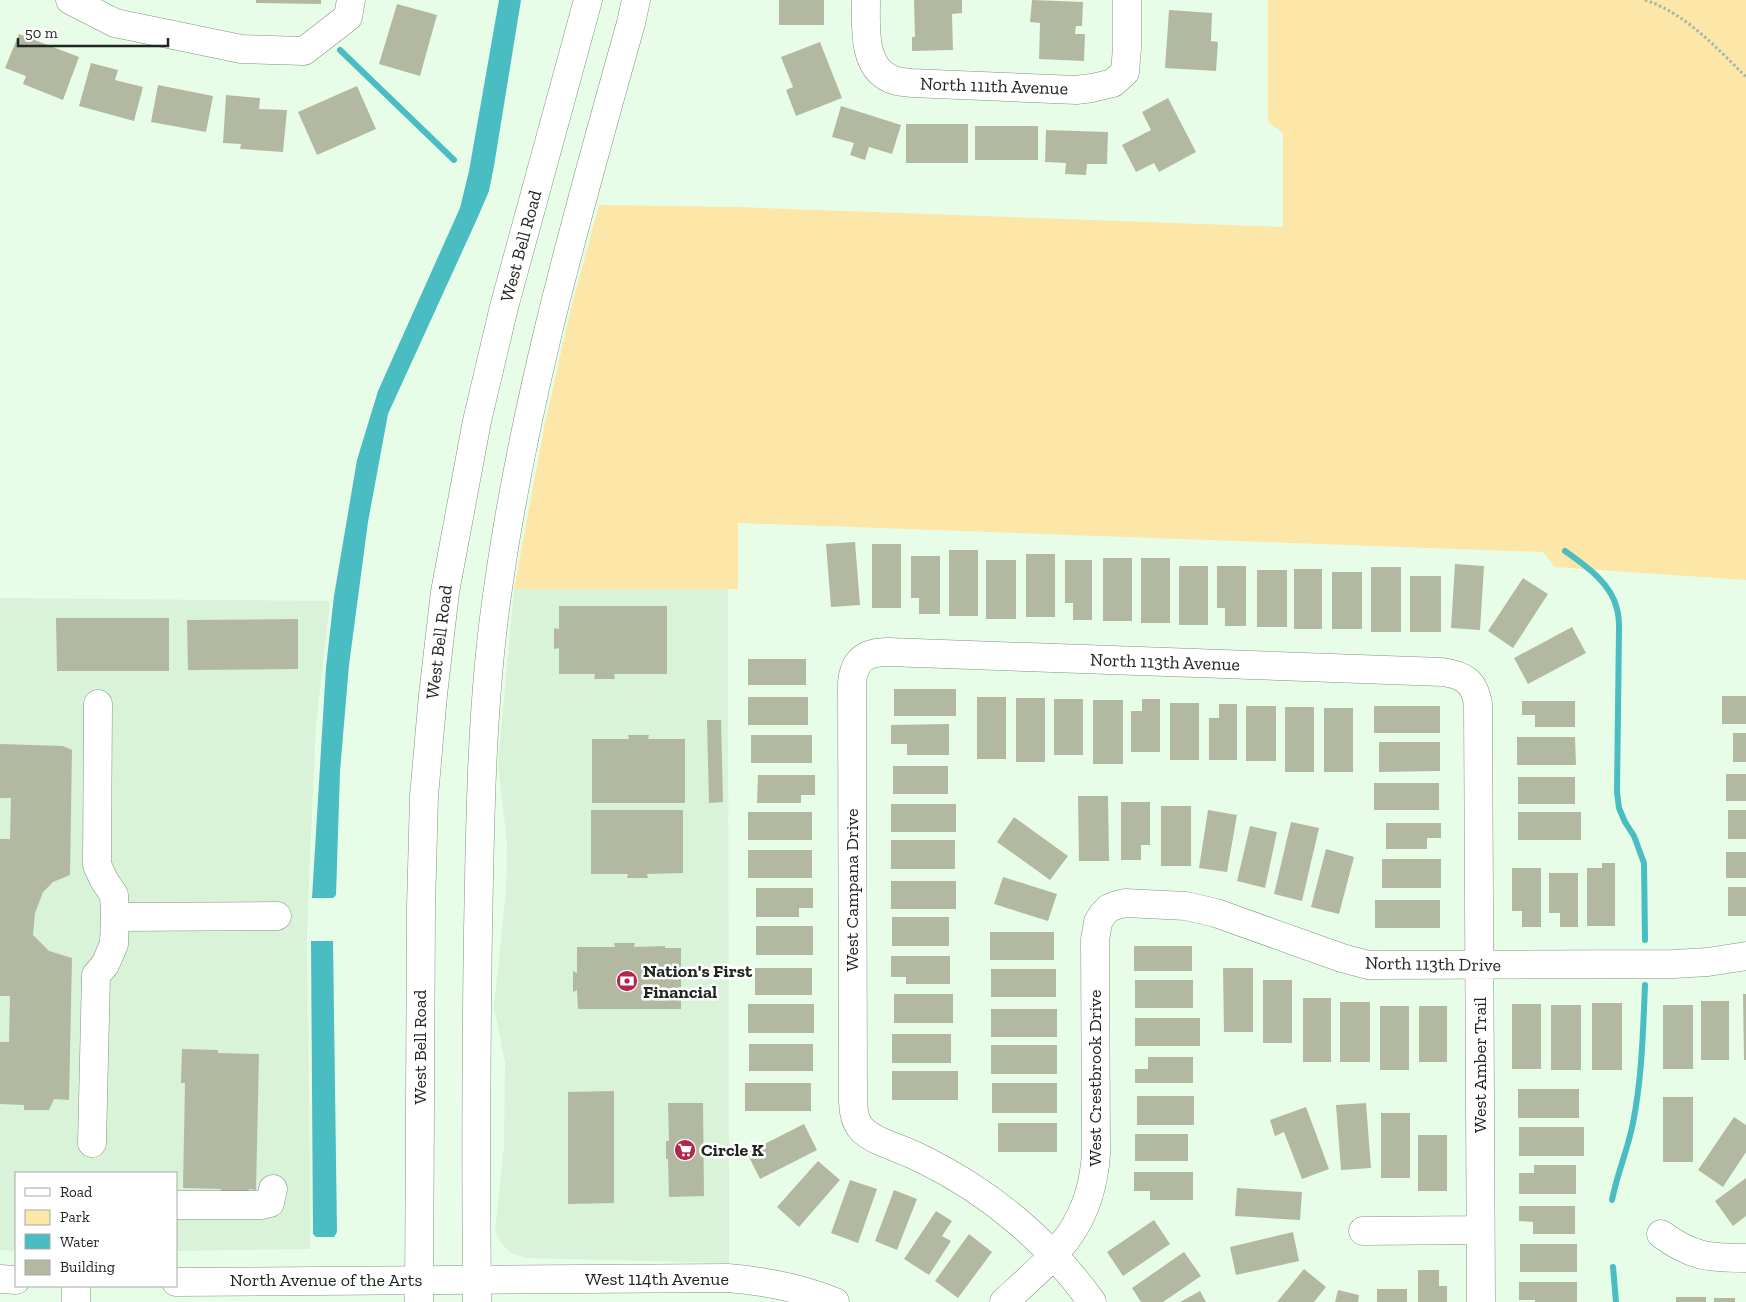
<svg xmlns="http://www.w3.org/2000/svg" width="1746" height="1302" viewBox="0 0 1746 1302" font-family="'Zilla Slab',serif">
<rect width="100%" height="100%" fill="#e8fde8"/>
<path fill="#d8f3d8" d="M 514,589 L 728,589 L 729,1263 L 526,1258 L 511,1253 L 502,1244 L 495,1232 L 504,1146 L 505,1062 L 494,1007 L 506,891 L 507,843 L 498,764 Z
M 0,598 L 330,601 L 316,725 L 309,880 L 307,936 L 310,1167 L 310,1249 L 176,1251 L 176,1173 L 16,1173 L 16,1251 L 0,1250 Z"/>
<path fill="#fce6a8" d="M 1268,0 L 1746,0 L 1746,580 L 1555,567 L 1543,552 L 738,523 L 738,589 L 514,589 L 545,423 L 571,308 L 599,205 L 737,207 L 1283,227 L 1283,133 L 1268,122 Z"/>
<path fill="#49bdc2" d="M 499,0 L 521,0 L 494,166 L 489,191 L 477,219 L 388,414 L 368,522 L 349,665 L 340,771 L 336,895 L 333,898 L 312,898 L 326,667 L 334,596 L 357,460 L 378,391 L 460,208 L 469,171 Z
M 311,941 L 333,941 L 337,1232 L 334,1237 L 316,1237 L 313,1234 Z"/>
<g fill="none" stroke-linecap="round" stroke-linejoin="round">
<path stroke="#49bdc2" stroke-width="6" d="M 340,50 L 454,160
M 1565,551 C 1586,566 1611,583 1617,609 C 1619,616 1619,623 1619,629 L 1617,792 L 1619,808 L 1625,822 L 1634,836 L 1644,863 L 1645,940
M 1612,1200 C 1617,1174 1628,1149 1633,1123 C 1642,1077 1643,1032 1645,985
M 1613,1267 L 1616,1302"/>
</g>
<path fill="#b3b9a0" d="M 256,0 L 321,0 L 321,4 L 256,3 Z
M 779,0 L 824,0 L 824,25 L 779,25 Z
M 914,0 L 962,0 L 962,13 L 952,14 L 953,50 L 912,51 L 912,37 L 915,37 Z
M 1032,0 L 1083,2 L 1082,26 L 1076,26 L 1075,34 L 1085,34 L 1084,61 L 1039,59 L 1040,23 L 1030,22 Z
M 397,4 L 437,15 L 420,76 L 379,64 Z
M 1169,10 L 1212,13 L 1211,41 L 1218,42 L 1216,71 L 1165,68 Z
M 19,34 L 79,57 L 63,100 L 23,84 L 26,76 L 5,68 Z
M 820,42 L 842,98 L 796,116 L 786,90 L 793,87 L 781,57 Z
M 91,63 L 118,70 L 115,80 L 143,87 L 134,121 L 79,106 Z
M 158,85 L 213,96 L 206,132 L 151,122 Z
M 357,86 L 376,129 L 317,155 L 298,112 Z
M 226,95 L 260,98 L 259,109 L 287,110 L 283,152 L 240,149 L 241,144 L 223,143 Z
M 1168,98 L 1196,152 L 1159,172 L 1154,163 L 1136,172 L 1122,145 L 1151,130 L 1142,112 Z
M 841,106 L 901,125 L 892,154 L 869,147 L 865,160 L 850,155 L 854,143 L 832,137 Z
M 906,124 L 968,124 L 968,163 L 906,163 Z
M 975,126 L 1038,126 L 1038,160 L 975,160 Z
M 1046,130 L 1108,132 L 1107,164 L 1087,164 L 1086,175 L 1065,174 L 1066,163 L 1045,162 Z
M 855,542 L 860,605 L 831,607 L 826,544 Z
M 872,544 L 901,544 L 901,608 L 872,608 Z
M 949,550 L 978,550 L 978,616 L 949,616 Z
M 1026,554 L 1055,554 L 1055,617 L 1026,617 Z
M 911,556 L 940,556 L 940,614 L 919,614 L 919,598 L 911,598 Z
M 1103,558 L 1132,558 L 1132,621 L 1103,621 Z
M 1141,558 L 1170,558 L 1170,623 L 1141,623 Z
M 986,560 L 1016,560 L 1016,619 L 986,619 Z
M 1065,560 L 1092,560 L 1092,620 L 1073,620 L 1073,603 L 1065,603 Z
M 1455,564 L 1484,566 L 1480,630 L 1451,628 Z
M 1179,566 L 1208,566 L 1208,625 L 1179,625 Z
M 1217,566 L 1246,566 L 1246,626 L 1225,626 L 1225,608 L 1217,608 Z
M 1371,567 L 1401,567 L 1401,632 L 1371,632 Z
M 1294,569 L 1322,569 L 1322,629 L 1294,629 Z
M 1257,570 L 1287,570 L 1287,627 L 1257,627 Z
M 1332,572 L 1362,572 L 1362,629 L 1332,629 Z
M 1410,576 L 1441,576 L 1441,632 L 1410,632 Z
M 1523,578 L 1548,594 L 1513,648 L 1488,631 Z
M 559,606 L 667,606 L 667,674 L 614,674 L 615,679 L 594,679 L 595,674 L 559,674 L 559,648 L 554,649 L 554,628 L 559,629 Z
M 56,618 L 169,618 L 169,671 L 57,671 Z
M 298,619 L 298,669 L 188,670 L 187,620 Z
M 1572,627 L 1586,653 L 1528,684 L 1514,658 Z
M 748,659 L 806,659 L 806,685 L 748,685 Z
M 894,689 L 956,689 L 956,716 L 894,716 Z
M 1722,696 L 1746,696 L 1746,724 L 1722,724 Z
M 748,697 L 808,697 L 808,725 L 748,725 Z
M 977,697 L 1006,697 L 1006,759 L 977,759 Z
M 1016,698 L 1045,698 L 1045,762 L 1016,762 Z
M 1054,699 L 1083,699 L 1083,755 L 1054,755 Z
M 1142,699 L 1160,699 L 1160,752 L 1131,752 L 1131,711 L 1142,711 Z
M 1093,700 L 1123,700 L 1123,764 L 1093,764 Z
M 1522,701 L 1575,701 L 1575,727 L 1535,727 L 1535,715 L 1522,715 Z
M 1170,703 L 1199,703 L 1199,760 L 1170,760 Z
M 1219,704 L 1237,704 L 1237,760 L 1209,760 L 1209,718 L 1219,718 Z
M 1246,706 L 1276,706 L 1276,761 L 1246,761 Z
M 1374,706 L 1440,706 L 1440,733 L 1374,733 Z
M 1285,707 L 1314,707 L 1314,772 L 1285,772 Z
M 1324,708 L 1353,708 L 1353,772 L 1324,772 Z
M 707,720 L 721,720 L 723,802 L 709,803 Z
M 949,724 L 949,755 L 907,755 L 907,744 L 891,744 L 891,725 Z
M 1733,733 L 1746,733 L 1746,762 L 1733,762 Z
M 628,735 L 649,735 L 648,739 L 685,739 L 685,803 L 592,803 L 592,739 L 629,739 Z
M 751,735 L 812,735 L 812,763 L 751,763 Z
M 1517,737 L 1575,737 L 1576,765 L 1517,765 Z
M 1379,742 L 1440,742 L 1440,771 L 1379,772 Z
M 0,744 L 63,746 L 72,750 L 70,875 L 53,882 L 43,892 L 35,913 L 33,935 L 49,951 L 72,958 L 69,1100 L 54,1099 L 49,1110 L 24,1110 L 24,1105 L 0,1104 L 0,1042 L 9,1042 L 10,996 L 0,996 L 0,839 L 10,839 L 11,798 L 0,798 Z
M 893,766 L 948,766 L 948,794 L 893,794 Z
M 1726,774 L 1746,774 L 1746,801 L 1726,801 Z
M 758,775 L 815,775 L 815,795 L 801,795 L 801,803 L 757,803 Z
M 1518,777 L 1575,777 L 1575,804 L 1518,804 Z
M 1374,783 L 1439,783 L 1439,810 L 1374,810 Z
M 1078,796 L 1108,796 L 1109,861 L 1079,861 Z
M 1121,802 L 1150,802 L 1150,845 L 1141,845 L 1141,860 L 1121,860 Z
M 891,804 L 956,804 L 956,832 L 891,832 Z
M 1161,806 L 1191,806 L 1191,866 L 1161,866 Z
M 591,810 L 683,810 L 683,873 L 647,874 L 648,878 L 627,878 L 628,874 L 591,874 Z
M 1208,810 L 1237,815 L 1227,872 L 1199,868 Z
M 1728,810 L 1746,810 L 1746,839 L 1728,839 Z
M 748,812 L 812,812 L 812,840 L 748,840 Z
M 1518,812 L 1581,812 L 1581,840 L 1518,840 Z
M 1014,817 L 1068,856 L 1050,880 L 997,842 Z
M 1291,822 L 1319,828 L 1302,901 L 1274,894 Z
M 1386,823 L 1441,823 L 1441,838 L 1427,838 L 1427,849 L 1386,849 Z
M 1250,826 L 1277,832 L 1265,888 L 1237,881 Z
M 891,840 L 955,840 L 955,869 L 891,869 Z
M 1326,849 L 1354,857 L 1339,914 L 1311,907 Z
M 748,850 L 812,850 L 812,878 L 748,878 Z
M 1726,852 L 1746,852 L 1746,878 L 1726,878 Z
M 1382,859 L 1441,859 L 1441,888 L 1382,888 Z
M 1602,863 L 1615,863 L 1615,926 L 1587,926 L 1587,868 L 1602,868 Z
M 1512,868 L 1541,868 L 1541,927 L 1522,927 L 1522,911 L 1512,911 Z
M 1549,873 L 1578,873 L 1578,927 L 1560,927 L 1560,913 L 1549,913 Z
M 1003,877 L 1057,894 L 1048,921 L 994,904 Z
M 891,881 L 956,881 L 956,909 L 891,909 Z
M 1728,887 L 1746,887 L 1746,916 L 1728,916 Z
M 756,888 L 813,888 L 813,908 L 799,908 L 799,917 L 756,917 Z
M 1375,900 L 1440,900 L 1440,928 L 1375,928 Z
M 892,917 L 949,917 L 949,946 L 892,946 Z
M 756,926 L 813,926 L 813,955 L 756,955 Z
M 990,932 L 1054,932 L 1054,960 L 990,960 Z
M 614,943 L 635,943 L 634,947 L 665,946 L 665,948 L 681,948 L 681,1009 L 578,1009 L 577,990 L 573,992 L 573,971 L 577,973 L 577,947 L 615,947 Z
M 1134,946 L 1192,946 L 1192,971 L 1134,971 Z
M 891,956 L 950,956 L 950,984 L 906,984 L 906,977 L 891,977 Z
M 755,968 L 812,968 L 812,995 L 755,995 Z
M 1223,968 L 1253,968 L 1253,1032 L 1224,1032 Z
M 991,969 L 1056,969 L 1056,997 L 991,997 Z
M 1135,980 L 1193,980 L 1193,1008 L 1135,1008 Z
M 1263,980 L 1292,980 L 1292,1043 L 1263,1043 Z
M 894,994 L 953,994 L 953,1023 L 894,1023 Z
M 1743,994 L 1746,994 L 1746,1060 L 1744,1060 Z
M 1303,998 L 1331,998 L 1331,1062 L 1303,1062 Z
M 1701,1001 L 1729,1001 L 1729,1060 L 1701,1060 Z
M 1340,1002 L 1370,1002 L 1370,1062 L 1340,1062 Z
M 1592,1003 L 1622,1003 L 1622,1070 L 1592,1070 Z
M 748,1004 L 814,1004 L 814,1033 L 748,1033 Z
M 1512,1004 L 1541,1004 L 1541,1069 L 1512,1069 Z
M 1551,1005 L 1581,1005 L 1581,1070 L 1551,1070 Z
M 1663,1005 L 1693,1005 L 1693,1069 L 1663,1069 Z
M 1380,1006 L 1409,1006 L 1409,1070 L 1380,1070 Z
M 1419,1006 L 1447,1006 L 1447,1062 L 1419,1062 Z
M 991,1009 L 1057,1009 L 1057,1037 L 991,1037 Z
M 1135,1018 L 1200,1018 L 1200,1046 L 1135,1046 Z
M 892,1034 L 951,1034 L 951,1063 L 892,1063 Z
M 749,1044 L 813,1044 L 813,1071 L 749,1071 Z
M 991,1045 L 1057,1045 L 1057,1074 L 991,1074 Z
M 182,1049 L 218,1050 L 218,1053 L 259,1054 L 256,1190 L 249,1189 L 246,1217 L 223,1217 L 221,1189 L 183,1188 L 185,1083 L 181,1083 Z
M 1148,1057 L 1193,1057 L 1193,1083 L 1135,1083 L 1135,1069 L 1148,1069 Z
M 892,1071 L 958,1071 L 958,1100 L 892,1100 Z
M 745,1083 L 811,1083 L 811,1111 L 745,1111 Z
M 992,1083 L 1057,1083 L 1057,1113 L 992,1113 Z
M 1518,1089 L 1579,1089 L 1579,1118 L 1518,1118 Z
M 614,1091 L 614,1203 L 568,1204 L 568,1092 Z
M 1137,1096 L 1194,1096 L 1194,1125 L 1137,1125 Z
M 1663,1097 L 1693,1097 L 1693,1162 L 1663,1162 Z
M 668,1103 L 703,1103 L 704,1196 L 669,1197 L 668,1159 L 666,1159 L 666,1141 L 669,1141 Z
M 1366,1103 L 1371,1168 L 1341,1170 L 1336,1105 Z
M 1306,1107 L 1329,1169 L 1302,1179 L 1284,1132 L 1275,1136 L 1270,1120 Z
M 1381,1113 L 1410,1113 L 1410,1178 L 1381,1178 Z
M 1734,1117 L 1746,1125 L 1746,1152 L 1723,1187 L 1698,1170 Z
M 998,1123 L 1057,1123 L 1057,1152 L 998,1152 Z
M 804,1124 L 817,1150 L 760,1179 L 747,1153 Z
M 1519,1127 L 1584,1127 L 1584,1156 L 1519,1156 Z
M 1135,1134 L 1188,1134 L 1188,1161 L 1135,1161 Z
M 1418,1135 L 1447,1135 L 1447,1191 L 1418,1191 Z
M 818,1161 L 840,1180 L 799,1227 L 777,1207 Z
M 1534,1165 L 1576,1165 L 1576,1194 L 1519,1194 L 1519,1173 L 1534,1173 Z
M 1134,1172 L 1193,1172 L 1193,1200 L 1150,1200 L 1150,1191 L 1134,1191 Z
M 1746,1178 L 1746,1216 L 1733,1226 L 1715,1201 Z
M 850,1180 L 877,1189 L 858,1243 L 831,1233 Z
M 1237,1188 L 1302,1192 L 1300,1220 L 1235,1216 Z
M 894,1190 L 917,1199 L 897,1250 L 875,1241 Z
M 1519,1206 L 1575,1206 L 1575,1234 L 1533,1234 L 1533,1222 L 1519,1221 Z
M 936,1211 L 952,1221 L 942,1236 L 951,1241 L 929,1275 L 904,1259 Z
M 1154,1220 L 1170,1244 L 1123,1276 L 1107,1252 Z
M 1293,1232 L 1299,1261 L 1236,1275 L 1230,1247 Z
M 969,1234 L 992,1252 L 958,1298 L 935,1281 Z
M 1520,1244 L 1577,1244 L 1577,1272 L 1520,1272 Z
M 1184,1252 L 1201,1276 L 1163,1302 L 1141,1302 L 1132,1288 Z
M 1304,1269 L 1326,1287 L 1314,1302 L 1277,1302 Z
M 1418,1270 L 1439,1270 L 1439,1286 L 1447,1286 L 1447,1302 L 1418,1302 Z
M 1519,1282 L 1577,1282 L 1577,1302 L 1535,1302 L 1535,1300 L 1519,1300 Z
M 1377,1289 L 1407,1289 L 1407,1302 L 1377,1302 Z
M 1338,1290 L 1359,1295 L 1358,1302 L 1335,1302 Z
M 1200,1291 L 1206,1302 L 1180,1302 Z
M 1676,1297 L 1706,1297 L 1706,1302 L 1676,1302 Z
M 1714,1298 L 1735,1298 L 1735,1302 L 1714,1302 Z"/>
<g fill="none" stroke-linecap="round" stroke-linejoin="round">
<g stroke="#809380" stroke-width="29">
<path id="minor" d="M 70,0 L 115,23 L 241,49 L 304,51 L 348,17 L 351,0
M 866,0 C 866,26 862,67 891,79 C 897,82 904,82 911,83 L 1076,90 L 1092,88 L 1113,83 L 1125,72 L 1127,48 L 1127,0
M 115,917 L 277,916
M 92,1143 L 96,975 L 105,965 L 114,944 L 115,913 L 114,895 L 104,880 L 97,865 L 98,704
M 176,1205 L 262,1205 L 270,1203 L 273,1189
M 1363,1231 L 1480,1230
M 1661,1234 C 1692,1257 1709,1258 1746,1258
M 0,1279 L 16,1280
M 176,1282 L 728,1278 C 766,1281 800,1288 835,1302
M 76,1286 L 76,1302
M 1004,1302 C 1055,1255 1091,1228 1096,1154 L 1095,940 L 1098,922 L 1103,914 L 1109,908 L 1117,905 L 1125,903 L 1186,906 L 1216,913 L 1342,958 L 1368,965 L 1674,964 L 1708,962 L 1746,956
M 1092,1302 C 1050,1243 990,1192 924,1160 C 911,1153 896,1148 882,1142 C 861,1133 854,1125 853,1102 L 852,683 C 854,660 865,652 888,652 L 1442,672 C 1464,675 1474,681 1478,704 L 1481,1302"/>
</g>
<g stroke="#809380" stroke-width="29">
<path id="major" d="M 419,1302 L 421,907 L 424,796 L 433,695 L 445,592 L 477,421 L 504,307 L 588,0
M 477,1302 C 476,1178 476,1055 478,931 C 480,828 481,728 493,626 C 518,421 575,222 631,23 L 636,0"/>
</g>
<path stroke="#a6b6a6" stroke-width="3" stroke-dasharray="2.5 2.5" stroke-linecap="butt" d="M 1645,0 C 1685,13 1717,48 1746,77"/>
<use href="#minor" stroke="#fff" stroke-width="28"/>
<use href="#major" stroke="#fff" stroke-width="28"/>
</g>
<defs>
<g id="bank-disc" transform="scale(1.125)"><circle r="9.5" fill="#b5244d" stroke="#fff"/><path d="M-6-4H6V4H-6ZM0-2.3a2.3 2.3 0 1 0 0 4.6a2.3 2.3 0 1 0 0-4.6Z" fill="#fff"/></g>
<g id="supermarket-disc" transform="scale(1.125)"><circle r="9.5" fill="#b5244d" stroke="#fff"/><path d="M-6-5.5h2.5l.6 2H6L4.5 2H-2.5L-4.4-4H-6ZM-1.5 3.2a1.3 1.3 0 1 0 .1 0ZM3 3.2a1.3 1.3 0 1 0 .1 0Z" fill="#fff"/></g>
</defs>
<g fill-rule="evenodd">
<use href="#bank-disc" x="627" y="981"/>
<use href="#supermarket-disc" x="685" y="1150"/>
</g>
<g text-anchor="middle" stroke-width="5" stroke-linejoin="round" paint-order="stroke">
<g font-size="18" fill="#202720" stroke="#fff">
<text transform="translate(994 86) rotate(2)" y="6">North 111th Avenue</text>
<text transform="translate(521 246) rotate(-75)" y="6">West Bell Road</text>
<text transform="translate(439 642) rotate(-83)" y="6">West Bell Road</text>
<text transform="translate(1165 662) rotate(2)" y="6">North 113th Avenue</text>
<text transform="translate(852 890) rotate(-90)" y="6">West Campana Drive</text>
<text transform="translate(1433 964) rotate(1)" y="6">North 113th Drive</text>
<text transform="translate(420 1047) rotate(-90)" y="6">West Bell Road</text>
<text transform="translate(1480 1065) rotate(-90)" y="6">West Amber Trail</text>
<text transform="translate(1095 1078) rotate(-90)" y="6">West Crestbrook Drive</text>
<text x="657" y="1285">West 114th Avenue</text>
<text x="326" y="1286">North Avenue of the Arts</text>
</g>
<g font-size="18" font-weight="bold" fill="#202720" stroke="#fff" text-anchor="start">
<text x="643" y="977">Nation's First<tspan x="643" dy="21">Financial</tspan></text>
<text x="701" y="1156">Circle K</text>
</g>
</g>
<rect x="15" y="1172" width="162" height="115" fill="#ffffff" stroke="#a6a9a6"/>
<rect x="25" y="1188" width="25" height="8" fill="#ffffff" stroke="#a6a9a6"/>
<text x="60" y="1197" font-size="15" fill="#202720">Road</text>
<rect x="25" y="1210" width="25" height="15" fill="#fce6a8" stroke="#a6a9a6"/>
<text x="60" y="1222" font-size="15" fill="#202720">Park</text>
<rect x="25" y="1234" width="25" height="15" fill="#49bdc2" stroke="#a6a9a6"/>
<text x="60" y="1247" font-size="15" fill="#202720">Water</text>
<rect x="25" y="1260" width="25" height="15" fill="#b3b9a0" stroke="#a6a9a6"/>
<text x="60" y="1272" font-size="15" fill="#202720">Building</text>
<path d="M18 38v8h150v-8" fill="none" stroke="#202720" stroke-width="2.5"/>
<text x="25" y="38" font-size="15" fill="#202720" stroke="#ffffff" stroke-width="4" paint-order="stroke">50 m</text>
</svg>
